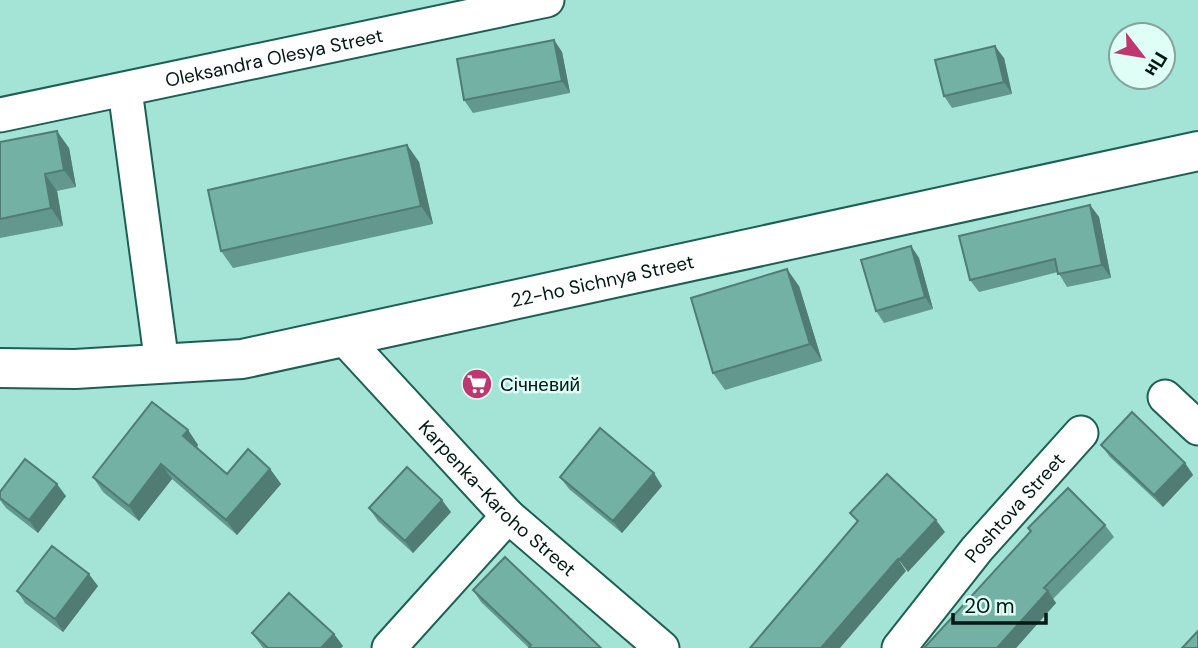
<svg xmlns="http://www.w3.org/2000/svg" width="1198" height="648" viewBox="0 0 1198 648" font-family="'DM Sans',sans-serif">
<rect width="100%" height="100%" fill="#a3e4d6"/>
<g fill="none" stroke-linecap="round" stroke-linejoin="round">
<g stroke="#1d5f54" stroke-width="37">
<g id="street">
<path d="M 125,90 L 162,364"/>
<path id="s1" d="M 0,115 L 547,0"/>
<path id="s2" d="M 344,338 L 508,516 L 662,648"/>
<path d="M 1165,397 L 1198,428"/>
<path d="M 389,648 L 508,516"/>
<path id="s3" d="M 899,648 L 977,549 L 1081,433"/>
</g>
</g>
<g stroke="#1d5f54" stroke-width="42">
<g id="secondary">
<path id="s4" d="M 0,368 L 75,369 L 242,359 L 1198,151"/>
</g>
</g>
<use href="#street" stroke="#fff" stroke-width="33"/>
<use href="#secondary" stroke="#fff" stroke-width="38"/>
</g>
<path fill="#62988d" d="M 554,40 L 562,52 L 570,93 L 473,113 L 464,100 Z
M 1004,58 L 1012,94 L 952,108 L 944,96 Z
M 0,142 L 69,148 L 76,187 L 57,191 L 63,226 L 0,238 Z
M 407,145 L 419,162 L 433,224 L 233,268 L 221,251 Z
M 1090,205 L 1099,217 L 1111,278 L 1067,287 L 1058,272 L 979,292 L 970,280 Z
M 911,246 L 919,258 L 933,309 L 884,323 L 876,311 Z
M 799,286 L 822,361 L 725,390 L 713,373 Z
M 188,430 L 198,445 L 197,448 L 227,474 L 270,469 L 281,484 L 237,535 L 172,479 L 139,521 L 103,492 L 93,477 Z
M 1101,445 L 1185,463 L 1193,475 L 1163,507 L 1110,457 Z
M 560,477 L 662,486 L 622,533 L 569,489 Z
M 0,492 L 66,496 L 38,533 L 6,508 L 0,500 Z
M 369,508 L 451,512 L 413,553 L 378,521 Z
M 1105,525 L 1114,537 L 1053,599 L 1056,603 L 1016,648 L 924,648 L 1030,532 L 1028,528 Z
M 98,586 L 63,632 L 25,603 L 17,591 Z
M 473,590 L 601,648 L 529,648 L 481,602 Z
M 252,633 L 334,634 L 343,646 L 341,648 L 263,648 Z"/>
<path fill="#507c73" d="M 554,40 L 562,52 L 570,93 L 562,81 Z
M 995,46 L 1004,58 L 1012,94 L 1004,82 Z
M 57,131 L 69,148 L 76,187 L 64,170 Z
M 407,145 L 419,162 L 433,224 L 421,206 Z
M 45,174 L 57,191 L 63,226 L 51,208 Z
M 1090,205 L 1099,217 L 1111,278 L 1102,265 Z
M 911,246 L 919,258 L 933,309 L 925,297 Z
M 787,269 L 799,286 L 822,361 L 810,344 Z
M 188,430 L 198,445 L 194,451 L 183,436 Z
M 1185,463 L 1193,475 L 1163,507 L 1154,495 Z
M 161,464 L 172,479 L 139,521 L 129,506 Z
M 270,469 L 281,484 L 237,535 L 226,520 Z
M 654,473 L 662,486 L 622,533 L 613,521 Z
M 57,484 L 66,496 L 38,533 L 29,520 Z
M 442,500 L 451,512 L 413,553 L 405,541 Z
M 936,520 L 945,532 L 908,572 L 899,560 Z
M 898,559 L 906,571 L 840,648 L 821,648 Z
M 89,574 L 98,586 L 63,632 L 55,619 Z
M 1048,591 L 1056,603 L 1016,648 L 997,648 Z
M 334,634 L 343,646 L 341,648 L 321,648 Z"/>
<path fill="#72b1a4" stroke="#507c73" stroke-width="2" d="M 554,40 L 562,81 L 464,100 L 457,59 Z
M 995,46 L 1004,82 L 944,96 L 935,60 Z
M 57,131 L 64,170 L 45,174 L 51,208 L 0,219 L 0,142 Z
M 407,145 L 421,206 L 221,251 L 208,190 Z
M 1090,205 L 1102,265 L 1058,274 L 1055,259 L 970,280 L 959,236 Z
M 911,246 L 925,297 L 876,311 L 861,260 Z
M 787,269 L 810,344 L 713,373 L 691,298 Z
M 152,402 L 188,430 L 183,436 L 227,474 L 248,449 L 270,469 L 226,520 L 161,464 L 129,506 L 93,477 Z
M 1132,412 L 1185,463 L 1154,495 L 1101,445 Z
M 600,428 L 654,473 L 613,521 L 560,477 Z
M 25,459 L 57,484 L 29,520 L 0,498 L 0,492 Z
M 407,467 L 442,500 L 405,541 L 369,508 Z
M 887,474 L 936,520 L 899,560 L 898,559 L 821,648 L 750,648 L 858,521 L 850,513 Z
M 1068,488 L 1105,525 L 1044,588 L 1048,591 L 997,648 L 924,648 L 1031,531 L 1028,528 Z
M 52,546 L 89,574 L 55,619 L 17,591 Z
M 505,557 L 601,648 L 529,648 L 531,645 L 473,590 Z
M 289,593 L 334,634 L 321,648 L 268,648 L 252,633 Z
M 1198,631 L 1198,648 L 1182,648 Z"/>
<defs>
<g id="supermarket-disc" transform="scale(1.575)"><circle r="9.5" fill="#c03670" stroke="#defef6"/><path d="M-6-5.5h2.5l.6 2H6L4.5 2H-2.5L-4.4-4H-6ZM-1.5 3.2a1.3 1.3 0 1 0 .1 0ZM3 3.2a1.3 1.3 0 1 0 .1 0Z" fill="#fff"/></g>
</defs>
<g fill-rule="evenodd">
<use href="#supermarket-disc" x="477" y="384"/>
</g>
<g text-anchor="middle" stroke-width="5" stroke-linejoin="round" paint-order="stroke">
<g font-size="19" fill="#001813" stroke="#defef6">
<text dy="7" stroke="none"><textPath href="#s1" startOffset="280">Oleksandra Olesya Street</textPath></text>
<text dy="7" stroke="none"><textPath href="#s4" startOffset="611">22-ho Sichnya Street</textPath></text>
<text dy="7" stroke="none"><textPath href="#s2" startOffset="222">Karpenka-Karoho Street</textPath></text>
<text dy="7" stroke="none"><textPath href="#s3" startOffset="182">Poshtova Street</textPath></text>
</g>
<g font-size="19" fill="#001813" stroke="#defef6" text-anchor="start">
<text x="500" y="391">Січневий</text>
</g>
</g>
<g transform="translate(1142 56) rotate(121)"><circle r="33" fill="#defef6" stroke="#85a29b" stroke-width="2"/>
<path d="M0-5L12 26L0 18L-12 26Z" fill="#c03670"/>
<text y="-10" font-size="19" font-weight="bold" text-anchor="middle" fill="#001813">Пн</text>
</g>
<path d="M953 613v10h93v-10" fill="none" stroke="#001813" stroke-width="3.5"/>
<text x="964" y="613" font-size="21" fill="#001813" stroke="#defef6" stroke-width="5" paint-order="stroke">20 m</text>
</svg>
